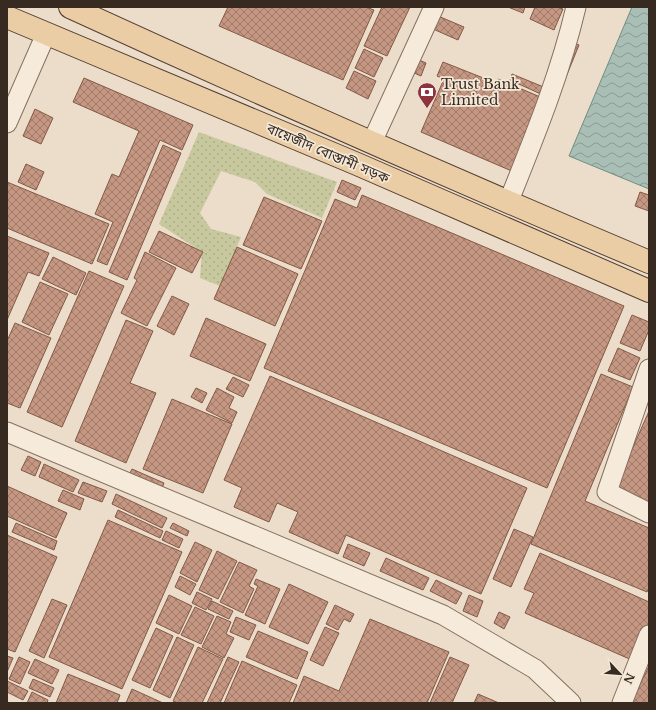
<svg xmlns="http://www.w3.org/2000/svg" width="656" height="710" viewBox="0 0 656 710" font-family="'Libre Baskerville','Noto Sans Bengali',serif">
<defs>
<pattern id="grass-dots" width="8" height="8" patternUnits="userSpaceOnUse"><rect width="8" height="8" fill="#c7c89d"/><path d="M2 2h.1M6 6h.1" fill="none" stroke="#acac87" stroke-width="1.8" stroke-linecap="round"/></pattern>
<pattern id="water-waves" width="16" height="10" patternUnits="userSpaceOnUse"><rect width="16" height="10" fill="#a9bfb6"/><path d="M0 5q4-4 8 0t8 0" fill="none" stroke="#8a9b94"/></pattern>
<pattern id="building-cross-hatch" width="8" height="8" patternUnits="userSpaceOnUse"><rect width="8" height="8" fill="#c59782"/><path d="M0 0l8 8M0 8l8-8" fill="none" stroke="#a17b6a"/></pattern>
</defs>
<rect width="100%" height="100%" fill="#ebddc9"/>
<path fill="url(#grass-dots)" d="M 199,132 L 337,182 L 322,218 L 267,194 L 255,182 L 221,171 L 200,213 L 211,229 L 241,237 L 220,286 L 200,278 L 202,252 L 159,224 Z"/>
<path fill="url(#water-waves)" stroke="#708d83" d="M 632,7 L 646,7 L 649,8 L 649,189 L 569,156 Z"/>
<path fill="url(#building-cross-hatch)" stroke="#825947" d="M 228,7 L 366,7 L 374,10 L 343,80 L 219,26 Z
M 382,7 L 410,7 L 387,56 L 364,46 Z
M 508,7 L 525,7 L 523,13 Z
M 535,7 L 557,7 L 563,9 L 554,30 L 530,19 Z
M 438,16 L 464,27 L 458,40 L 433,29 Z
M 572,42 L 579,45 L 566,77 L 560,75 Z
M 364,49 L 383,58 L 374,77 L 355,68 Z
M 417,59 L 426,63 L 421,76 L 412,72 Z
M 443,62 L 496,83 L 498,79 L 545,99 L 514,172 L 421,132 L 444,79 L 437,76 Z
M 354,71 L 376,81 L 368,99 L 346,88 Z
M 512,74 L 546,88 L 543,95 L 510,80 Z
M 84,78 L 193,125 L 182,150 L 160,140 L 107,265 L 97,261 L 113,222 L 95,214 L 112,174 L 119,177 L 139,131 L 73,102 Z
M 35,109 L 53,118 L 41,144 L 23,136 Z
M 163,145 L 181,153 L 127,280 L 109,272 Z
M 26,164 L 44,172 L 36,190 L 18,182 Z
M 342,180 L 361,188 L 355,200 L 337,192 Z
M 7,182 L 109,224 L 92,264 L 7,228 Z
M 640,192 L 649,195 L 649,211 L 635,206 Z
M 362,195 L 624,306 L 547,488 L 264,368 L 335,199 L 357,208 Z
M 264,197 L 322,221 L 301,269 L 243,245 Z
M 159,231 L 203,252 L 192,273 L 149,252 Z
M 7,236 L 49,253 L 39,276 L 28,272 L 7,320 Z
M 237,247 L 298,274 L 275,326 L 214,299 Z
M 145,252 L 176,268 L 147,326 L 121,313 L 137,280 L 134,278 Z
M 53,257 L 86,273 L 76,295 L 42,279 Z
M 89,271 L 124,286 L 62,427 L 27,412 Z
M 40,282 L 68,294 L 49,335 L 22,322 Z
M 172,296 L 189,304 L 174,335 L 157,326 Z
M 632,315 L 649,322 L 649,330 L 640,351 L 620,343 Z
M 206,318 L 266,344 L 250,381 L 190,356 Z
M 126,320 L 153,331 L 130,383 L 156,393 L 126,463 L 75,441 Z
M 15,323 L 51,338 L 20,408 L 7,403 L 7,341 Z
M 618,348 L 640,358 L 630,380 L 608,371 Z
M 601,374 L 633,387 L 585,501 L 649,528 L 649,587 L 647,592 L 531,544 Z
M 270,376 L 527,488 L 481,594 L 346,535 L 338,554 L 289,532 L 298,512 L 277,503 L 269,522 L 234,507 L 242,488 L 224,480 Z
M 233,377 L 249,385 L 243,397 L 226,389 Z
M 196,388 L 207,393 L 202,403 L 191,397 Z
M 217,388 L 234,397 L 229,408 L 237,412 L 232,423 L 206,410 Z
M 172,399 L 232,424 L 203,493 L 143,469 Z
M 649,411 L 649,503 L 615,488 Z
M 28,456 L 41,462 L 35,476 L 21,470 Z
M 44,464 L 79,480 L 73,492 L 39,477 Z
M 132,469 L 164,483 L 161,491 L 128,477 Z
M 83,482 L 107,491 L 102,502 L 78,493 Z
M 7,486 L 67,513 L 56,538 L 7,516 Z
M 63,490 L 84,499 L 80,510 L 58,501 Z
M 116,494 L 167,518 L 162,528 L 112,504 Z
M 118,510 L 163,531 L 160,538 L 115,517 Z
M 108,520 L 182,552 L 122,689 L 49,657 Z
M 16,523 L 57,541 L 54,550 L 12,532 Z
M 173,523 L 189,531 L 187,536 L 170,528 Z
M 514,529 L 533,537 L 511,587 L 493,579 Z
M 166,531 L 183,539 L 179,548 L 162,540 Z
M 7,535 L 57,557 L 15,652 L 7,649 Z
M 195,542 L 212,550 L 197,582 L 180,573 Z
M 348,544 L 370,553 L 364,566 L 343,557 Z
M 217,551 L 237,561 L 218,599 L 199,590 Z
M 540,553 L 649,602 L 649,627 L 634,661 L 525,613 L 534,593 L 524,589 Z
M 386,558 L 429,578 L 423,590 L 380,571 Z
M 239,562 L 257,570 L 249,586 L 254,589 L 243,613 L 220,602 Z
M 180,576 L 196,584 L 190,595 L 175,587 Z
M 256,579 L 280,589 L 265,624 L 245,615 L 258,586 L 254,584 Z
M 436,580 L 462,593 L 456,604 L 430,591 Z
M 289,584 L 328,602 L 308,644 L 269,627 Z
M 197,592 L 212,599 L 206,610 L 192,603 Z
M 169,595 L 192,606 L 179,634 L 156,623 Z
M 469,595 L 483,601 L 477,617 L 463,611 Z
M 52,599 L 67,605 L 44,658 L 29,651 Z
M 212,601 L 233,611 L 229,619 L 208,609 Z
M 335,605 L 354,614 L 350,622 L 344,619 L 338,630 L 326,624 Z
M 195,607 L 214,616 L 201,644 L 181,635 Z
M 499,612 L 510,617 L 504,629 L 494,623 Z
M 217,616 L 231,622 L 226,634 L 234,638 L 224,658 L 202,647 Z
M 236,617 L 256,625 L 249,640 L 230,632 Z
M 370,619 L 449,652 L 427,703 L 293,703 L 304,676 L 339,691 Z
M 325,627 L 339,633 L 323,666 L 310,660 Z
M 156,628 L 173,636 L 150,688 L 132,680 Z
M 258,631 L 308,652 L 297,679 L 246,657 Z
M 177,637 L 194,645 L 170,698 L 153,690 Z
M 198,647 L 223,659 L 202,703 L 178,703 L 173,701 Z
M 7,656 L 13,658 L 7,672 Z
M 19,657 L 30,662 L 20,684 L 9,679 Z
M 228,657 L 239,662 L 220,703 L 207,703 Z
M 450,657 L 469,665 L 452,703 L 430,703 Z
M 35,659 L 59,670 L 52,684 L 28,673 Z
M 242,661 L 297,685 L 289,703 L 224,703 Z
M 649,666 L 649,703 L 631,703 Z
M 68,674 L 120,695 L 117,703 L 56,703 Z
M 33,679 L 54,688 L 50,697 L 29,688 Z
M 7,681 L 28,691 L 23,700 L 7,692 Z
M 132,689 L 163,703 L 126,703 Z
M 32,692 L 48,700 L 47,703 L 27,703 Z
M 478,694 L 499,703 L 474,703 Z"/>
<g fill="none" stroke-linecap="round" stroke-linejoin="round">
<g stroke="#85705f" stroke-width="21">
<path id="minor" d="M 7,123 L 46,34
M 372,142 L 434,7
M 508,203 C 534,138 560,75 576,7
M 649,369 L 607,492 L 649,513
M 7,432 L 443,615 L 535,669 L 571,703
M 622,703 L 649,635"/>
</g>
<g stroke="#543f33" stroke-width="24">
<path id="primary" d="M 70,7 C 262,95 455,180 649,262
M 7,17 L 357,164 L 649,291"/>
</g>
<use href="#minor" stroke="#f6ebdb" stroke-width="19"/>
<use href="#primary" stroke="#eacda4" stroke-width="22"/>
</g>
<defs>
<g id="bank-pin" transform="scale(1)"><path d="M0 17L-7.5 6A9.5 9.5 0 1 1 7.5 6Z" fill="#8f343e" stroke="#f3e8d7"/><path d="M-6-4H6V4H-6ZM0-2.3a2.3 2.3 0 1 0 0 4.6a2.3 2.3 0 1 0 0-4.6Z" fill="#fff"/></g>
</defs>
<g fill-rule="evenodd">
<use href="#bank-pin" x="427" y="92"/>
</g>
<g text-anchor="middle" stroke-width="3.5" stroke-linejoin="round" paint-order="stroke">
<g font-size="14" fill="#372a21" stroke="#f3e8d7" text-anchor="start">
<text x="441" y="89">Trust Bank<tspan x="441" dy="16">Limited</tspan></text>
</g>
<g font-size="14" fill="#372a21" stroke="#f3e8d7">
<text transform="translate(328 153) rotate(23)" y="5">বায়েজীদ বোস্তামী সড়ক</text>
</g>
</g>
<rect width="656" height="710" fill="none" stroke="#372a21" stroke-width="16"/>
<g transform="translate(620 674) rotate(116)" stroke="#f3e8d7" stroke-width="3" paint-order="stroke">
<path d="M0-3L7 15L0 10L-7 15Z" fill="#372a21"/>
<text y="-6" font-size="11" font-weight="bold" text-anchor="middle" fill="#372a21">N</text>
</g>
</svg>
